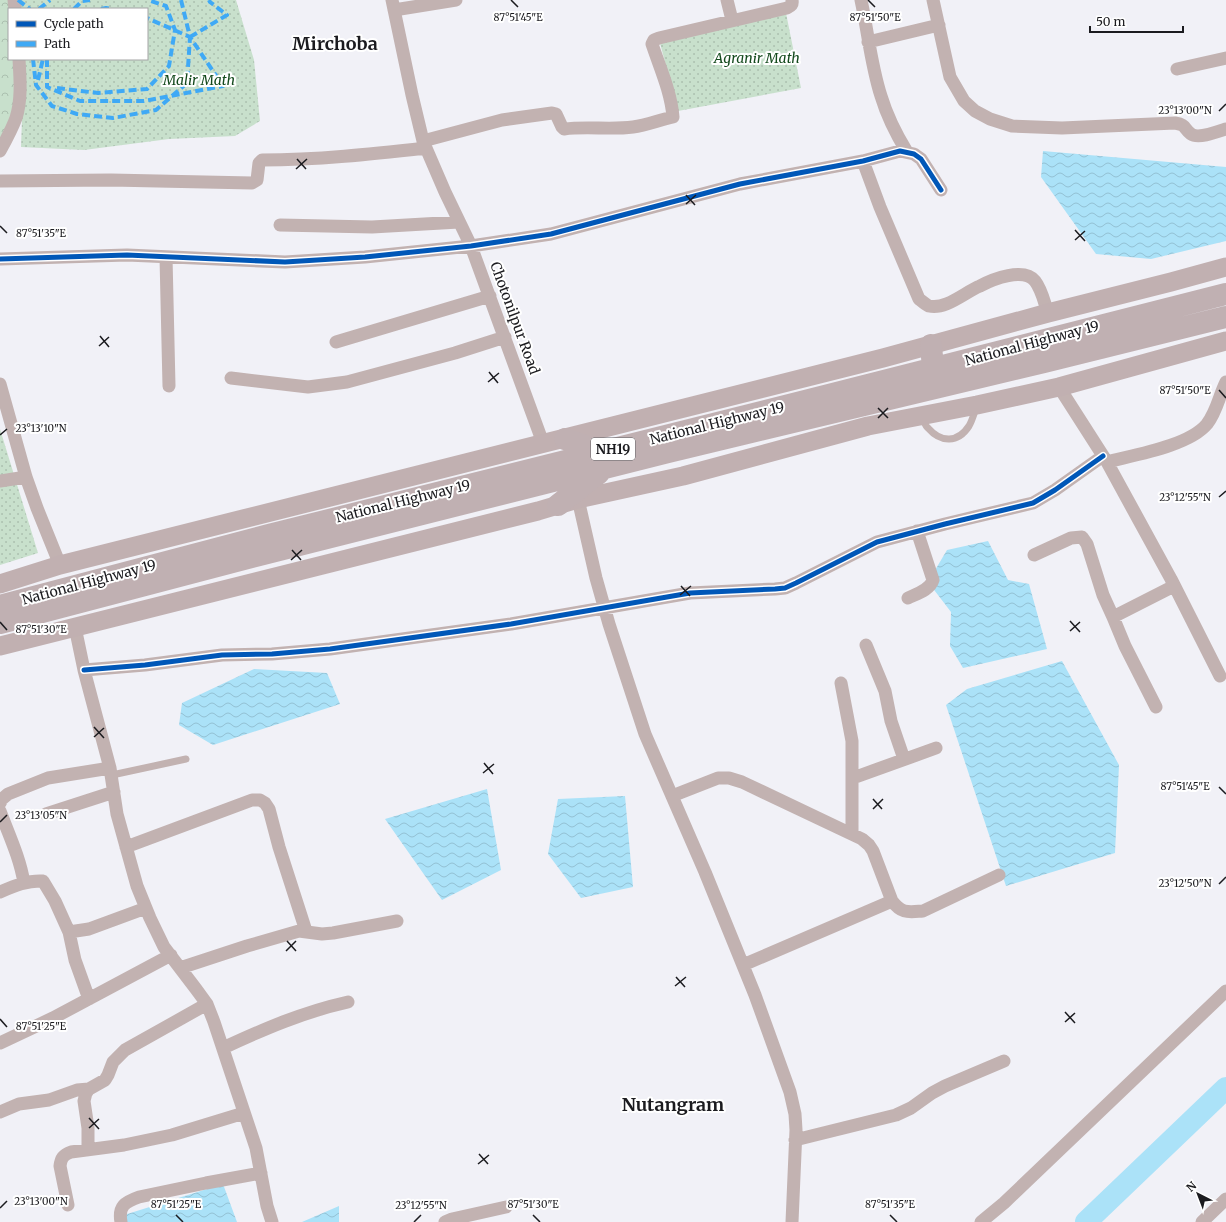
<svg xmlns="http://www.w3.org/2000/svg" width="1226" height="1222" viewBox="0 0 1226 1222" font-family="Merriweather,serif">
<defs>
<pattern id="green-dots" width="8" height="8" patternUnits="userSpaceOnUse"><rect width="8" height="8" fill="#c8e0cc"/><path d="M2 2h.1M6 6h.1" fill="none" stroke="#abc0af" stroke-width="1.8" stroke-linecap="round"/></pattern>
<pattern id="forest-crowns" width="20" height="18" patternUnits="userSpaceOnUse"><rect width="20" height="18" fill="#c8e0cc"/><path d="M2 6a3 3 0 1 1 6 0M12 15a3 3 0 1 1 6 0" fill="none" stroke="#abc0af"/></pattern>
<pattern id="water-waves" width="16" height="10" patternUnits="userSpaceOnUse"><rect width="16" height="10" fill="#abe2f8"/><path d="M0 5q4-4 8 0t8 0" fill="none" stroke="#93c1d4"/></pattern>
</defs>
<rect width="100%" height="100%" fill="#f1f1f7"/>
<path fill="url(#green-dots)" d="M 10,0 L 236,0 L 254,60 L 260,121 L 235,136 L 169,139 L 84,150 L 21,147 L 22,119 L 16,59 L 147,59 L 147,9 L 11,9 Z
M 786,13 L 801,88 L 678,111 L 660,43 Z
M 0,429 L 38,553 L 0,565 Z"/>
<path fill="url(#forest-crowns)" d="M 0,0 L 19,0 L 9,9 L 9,59 L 17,59 L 16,106 L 0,155 Z"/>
<path fill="url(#water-waves)" d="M 1043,151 L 1226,167 L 1226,241 L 1151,259 L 1096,254 L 1041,177 Z
M 988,541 L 1008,580 L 1029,584 L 1047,649 L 963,668 L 950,646 L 951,612 L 928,582 L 947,550 Z
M 1062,661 L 1119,765 L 1115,853 L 1006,886 L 946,705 L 967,689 Z
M 254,669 L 327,673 L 340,704 L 213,745 L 179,725 L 182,703 Z
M 487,789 L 501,870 L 442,900 L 385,819 Z
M 625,796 L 633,887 L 581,898 L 548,854 L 558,799 Z
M 223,1184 L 237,1222 L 125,1222 L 124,1215 Z
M 339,1206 L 339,1222 L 302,1222 Z"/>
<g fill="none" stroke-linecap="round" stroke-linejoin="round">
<path stroke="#abe2f8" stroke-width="22" d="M 1086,1222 L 1226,1088"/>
<path stroke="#c2b2b1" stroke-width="7" d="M 922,417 C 924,421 925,426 928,428 C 941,443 958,443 969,426 C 972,421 974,414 976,408
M 112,775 L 186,759"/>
<path stroke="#c2b2b1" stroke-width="13" d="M 14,0 L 15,9
M 392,0 L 412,95 L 423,141 L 445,192 L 471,246 L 543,443
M 727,0 L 732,20
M 861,0 C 868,32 871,65 881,96 C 887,116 896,134 907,152
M 933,0 L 950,77 L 964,101 L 975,111 L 990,119 L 1012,126 L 1062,128 L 1175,123 C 1187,125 1183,128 1191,134 C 1198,139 1217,132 1226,129
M 394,10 L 456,0
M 868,42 L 939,25
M 1177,69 L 1226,58
M 423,141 L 502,120 L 552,113 L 556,114 L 562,127 L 564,129 C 587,126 610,130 633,127 C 647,125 659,120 673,117 C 671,92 660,68 652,44 L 654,40 L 659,38 L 787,8 C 791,6 793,5 792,0
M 0,151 C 6,140 12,129 16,118 C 22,99 20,78 19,59
M 863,161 L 880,207 L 919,299 C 922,301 926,305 929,306 C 946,310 965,292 980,286 C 993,279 1024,267 1035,281 C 1042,290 1044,302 1048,313
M 0,181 L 111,180 L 252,183 L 257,180 L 259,163 L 262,160 C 317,160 372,154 426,148
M 280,225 L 372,227 L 459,222
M 166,257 L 169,386
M 0,259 L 127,255 L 285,262 L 365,257 L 471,246 L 551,234 L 740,184 L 863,161 L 900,151 L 914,154 L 921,159 L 941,190
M 336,342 L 490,296
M 231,378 L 308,387 L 347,382 L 455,353 L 505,337
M 0,384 L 26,477 L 37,508 L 60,565
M 1059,387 L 1107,462 L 1171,579 L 1220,676
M 1107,462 C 1134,455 1189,446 1207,424 C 1217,411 1219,396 1226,382
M 0,481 L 26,477
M 578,499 L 596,578 L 609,624 L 645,734 L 705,872 L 755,995 L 790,1092 L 795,1114 L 796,1130 L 792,1222
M 1034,555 L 1071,538 L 1082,537 L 1087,544 L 1103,595 L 1113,617
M 908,598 C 916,594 930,590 933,580 L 917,531
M 75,627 L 84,670 L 110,768 L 117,814 L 137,886 L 150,918 L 164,947 L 196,989 L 207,1004 L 214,1022 L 256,1148 L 267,1206 L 272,1222
M 866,645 L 885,691 L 891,721 L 904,759
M 84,670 L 145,665 L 222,655 L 272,654 L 330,649 L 511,624 L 690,593 L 775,589 L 785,588 L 796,583 L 877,542 L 945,524 L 1033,503 L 1055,490 L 1103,456
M 841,683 L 852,741 L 852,834
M 1156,707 L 1125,646 L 1113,617 L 1174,586
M 853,778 L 936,748
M 672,796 L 718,778 L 729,778 L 742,782 L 862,839 L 869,845 L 873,851 L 892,901 C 902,914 908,912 923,911 L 999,875
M 0,803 L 2,799 L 8,794 L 48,778 L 110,768
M 0,811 C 9,835 20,858 24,883
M 46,814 L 114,792
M 126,847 L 252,800 L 260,800 L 265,803 L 269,809 L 279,847 L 306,931
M 0,892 C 14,886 28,880 43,881 L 55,901 L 69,932 L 89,929 L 146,908
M 69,932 L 75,960 L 89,999
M 743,965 L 892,901
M 180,968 L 247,946 L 299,931 L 322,934 L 333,933 L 397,921
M 0,1043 L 53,1018 L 171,955
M 223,1048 C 264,1029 303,1012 348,1002
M 0,1112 L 19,1104 L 49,1100 L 77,1090 L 89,1089
M 795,1140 L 896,1115 L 911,1108 L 932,1093 L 945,1086 L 1004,1061
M 88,1150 L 88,1128 L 84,1101 L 86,1093 L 89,1089 L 105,1080 L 108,1075 L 113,1062 L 125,1050 L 207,1004
M 68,1205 L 60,1166 C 61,1158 63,1155 71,1152 L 124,1145 L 172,1135 L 244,1113
M 121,1222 C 118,1206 125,1202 139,1197 L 206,1183 L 261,1173
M 445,1222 L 452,1219 L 506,1207
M 981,1222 L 1004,1203 L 1226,991
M 1202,1222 L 1226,1199"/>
<path stroke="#c1b0b1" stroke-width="19" d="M 0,584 L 60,565 L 883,358 L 1048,313 L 1171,282 L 1226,267
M 0,646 L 538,511 L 578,499 L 683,476 L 868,426 L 977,405 L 1059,387 L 1226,341"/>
<path stroke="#c0b0b2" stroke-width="22" d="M 931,345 L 933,369
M 565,439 L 601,451
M 558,505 L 599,473
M 0,606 L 269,535 L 821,397 L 1226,294
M 0,623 L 236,561 L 668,452 L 1044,362 L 1226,317"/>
<path stroke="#3fa9f5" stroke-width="4" stroke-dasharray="8 4" stroke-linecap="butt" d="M 18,0 L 30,9
M 39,9 L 50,0
M 74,9 L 82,1 L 90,0
M 101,9 L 106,8 L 112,9
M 190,37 L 227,15 L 210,2 L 209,0
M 33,59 L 36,85 L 52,106 L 77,114 L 113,118 L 156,110 L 187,83 L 190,37 L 181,0
M 47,59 L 47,87 L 80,101 L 144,101 L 223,86 L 190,37 L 147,18
M 38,80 L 43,59
M 57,88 L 98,93 L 147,89 L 169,66 L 175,30 L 166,6 L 148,0"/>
<g stroke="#fff" stroke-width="8">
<path id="cycleway" d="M 0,259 L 127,255 L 285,262 L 365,257 L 471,246 L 551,234 L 740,184 L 863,161 L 900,151 L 914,154 L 921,159 L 941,190
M 84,670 L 145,665 L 222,655 L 272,654 L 330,649 L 511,624 L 690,593 L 775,589 L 785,588 L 796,583 L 877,542 L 945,524 L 1033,503 L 1055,490 L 1103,456"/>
</g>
<use href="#cycleway" stroke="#0057b8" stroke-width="5"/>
</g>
<path fill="none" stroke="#1b1b1f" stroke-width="1.5" d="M 511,0 L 518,7M 868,0 L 875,7M 1219,111 L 1226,104M 297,159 L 306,169M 296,169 L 307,159M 686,195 L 695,205M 686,204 L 696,195M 0,226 L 7,233M 1075,230 L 1085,241M 1075,240 L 1085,231M 100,336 L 109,347M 99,346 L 109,337M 489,372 L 498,383M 488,382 L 499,373M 1219,390 L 1226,398M 878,408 L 888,418M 878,418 L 888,408M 0,435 L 7,429M 1219,497 L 1226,491M 292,550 L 301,560M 291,560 L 302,550M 681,586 L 690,596M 680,595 L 691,586M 1070,621 L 1080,632M 0,622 L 7,630M 1070,631 L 1080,622M 94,727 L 104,738M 94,737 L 104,728M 484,763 L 493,774M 483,773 L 494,764M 1219,787 L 1226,794M 873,799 L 882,809M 873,809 L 883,799M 0,822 L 7,815M 1219,884 L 1226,877M 287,941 L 296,951M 286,951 L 296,941M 676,977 L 685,987M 675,986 L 686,977M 1065,1012 L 1075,1023M 0,1019 L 7,1027M 1065,1022 L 1075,1013M 89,1118 L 99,1129M 89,1128 L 99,1119M 479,1154 L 488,1164M 478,1164 L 489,1155M 0,1208 L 7,1201M 176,1215 L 183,1222M 533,1215 L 540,1222M 890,1215 L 897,1222M 414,1222 L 421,1215"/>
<g text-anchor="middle" stroke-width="4" stroke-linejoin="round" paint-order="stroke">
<rect fill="#fff" stroke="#5f5f62" stroke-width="1" x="591" y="438" width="44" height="22" rx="3"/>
<g font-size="13" font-weight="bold" fill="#1b1b1f">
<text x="613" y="454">NH19</text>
</g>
<g font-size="14" font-style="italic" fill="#144a1d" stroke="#fff">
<text x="757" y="63">Agranir Math</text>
<text x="199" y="85">Malir Math</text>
</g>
<g font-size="14" fill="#1b1b1f" stroke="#fff">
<text transform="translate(515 318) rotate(70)" y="5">Chotonilpur Road</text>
<text transform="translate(1032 343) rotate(-15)" y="5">National Highway 19</text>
<text transform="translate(717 423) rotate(-14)" y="5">National Highway 19</text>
<text transform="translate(403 501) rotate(-14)" y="5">National Highway 19</text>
<text transform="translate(89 582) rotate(-15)" y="5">National Highway 19</text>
</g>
<g font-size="18" font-weight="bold" fill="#1b1b1f" stroke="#fff">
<text x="335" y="50">Mirchoba</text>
<text x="673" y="1111">Nutangram</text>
</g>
</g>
<g font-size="10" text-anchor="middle" fill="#1b1b1f" stroke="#fff" stroke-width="4" stroke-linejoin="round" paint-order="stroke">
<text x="518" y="21">87°51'45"E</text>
<text x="875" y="21">87°51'50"E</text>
<text x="1185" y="114">23°13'00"N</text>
<text x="41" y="237">87°51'35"E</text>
<text x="1185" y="394">87°51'50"E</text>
<text x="41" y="432">23°13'10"N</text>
<text x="1185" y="501">23°12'55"N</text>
<text x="41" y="633">87°51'30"E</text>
<text x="1185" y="790">87°51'45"E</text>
<text x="41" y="819">23°13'05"N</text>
<text x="1185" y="887">23°12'50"N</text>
<text x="41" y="1030">87°51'25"E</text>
<text x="41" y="1205">23°13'00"N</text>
<text x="176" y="1208">87°51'25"E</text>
<text x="533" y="1208">87°51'30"E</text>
<text x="890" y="1208">87°51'35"E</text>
<text x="421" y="1209">23°12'55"N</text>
</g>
<rect x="8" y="8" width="140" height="52" fill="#ffffff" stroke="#a4a4a5"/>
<rect x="16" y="21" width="20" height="6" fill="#0057b8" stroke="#a4a4a5"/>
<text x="44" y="28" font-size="12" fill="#1b1b1f">Cycle path</text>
<rect x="16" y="41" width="20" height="6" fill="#3fa9f5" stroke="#a4a4a5"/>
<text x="44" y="48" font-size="12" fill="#1b1b1f">Path</text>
<g transform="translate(1198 1194) rotate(318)" stroke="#ffffff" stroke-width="3" paint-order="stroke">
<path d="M0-3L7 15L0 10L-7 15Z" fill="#1b1b1f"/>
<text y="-6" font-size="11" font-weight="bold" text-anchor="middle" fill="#1b1b1f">N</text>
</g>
<path d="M1090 26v6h93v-6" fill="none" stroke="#1b1b1f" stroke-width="2"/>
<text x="1096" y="26" font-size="12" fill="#1b1b1f" stroke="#ffffff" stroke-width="3" paint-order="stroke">50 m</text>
</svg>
